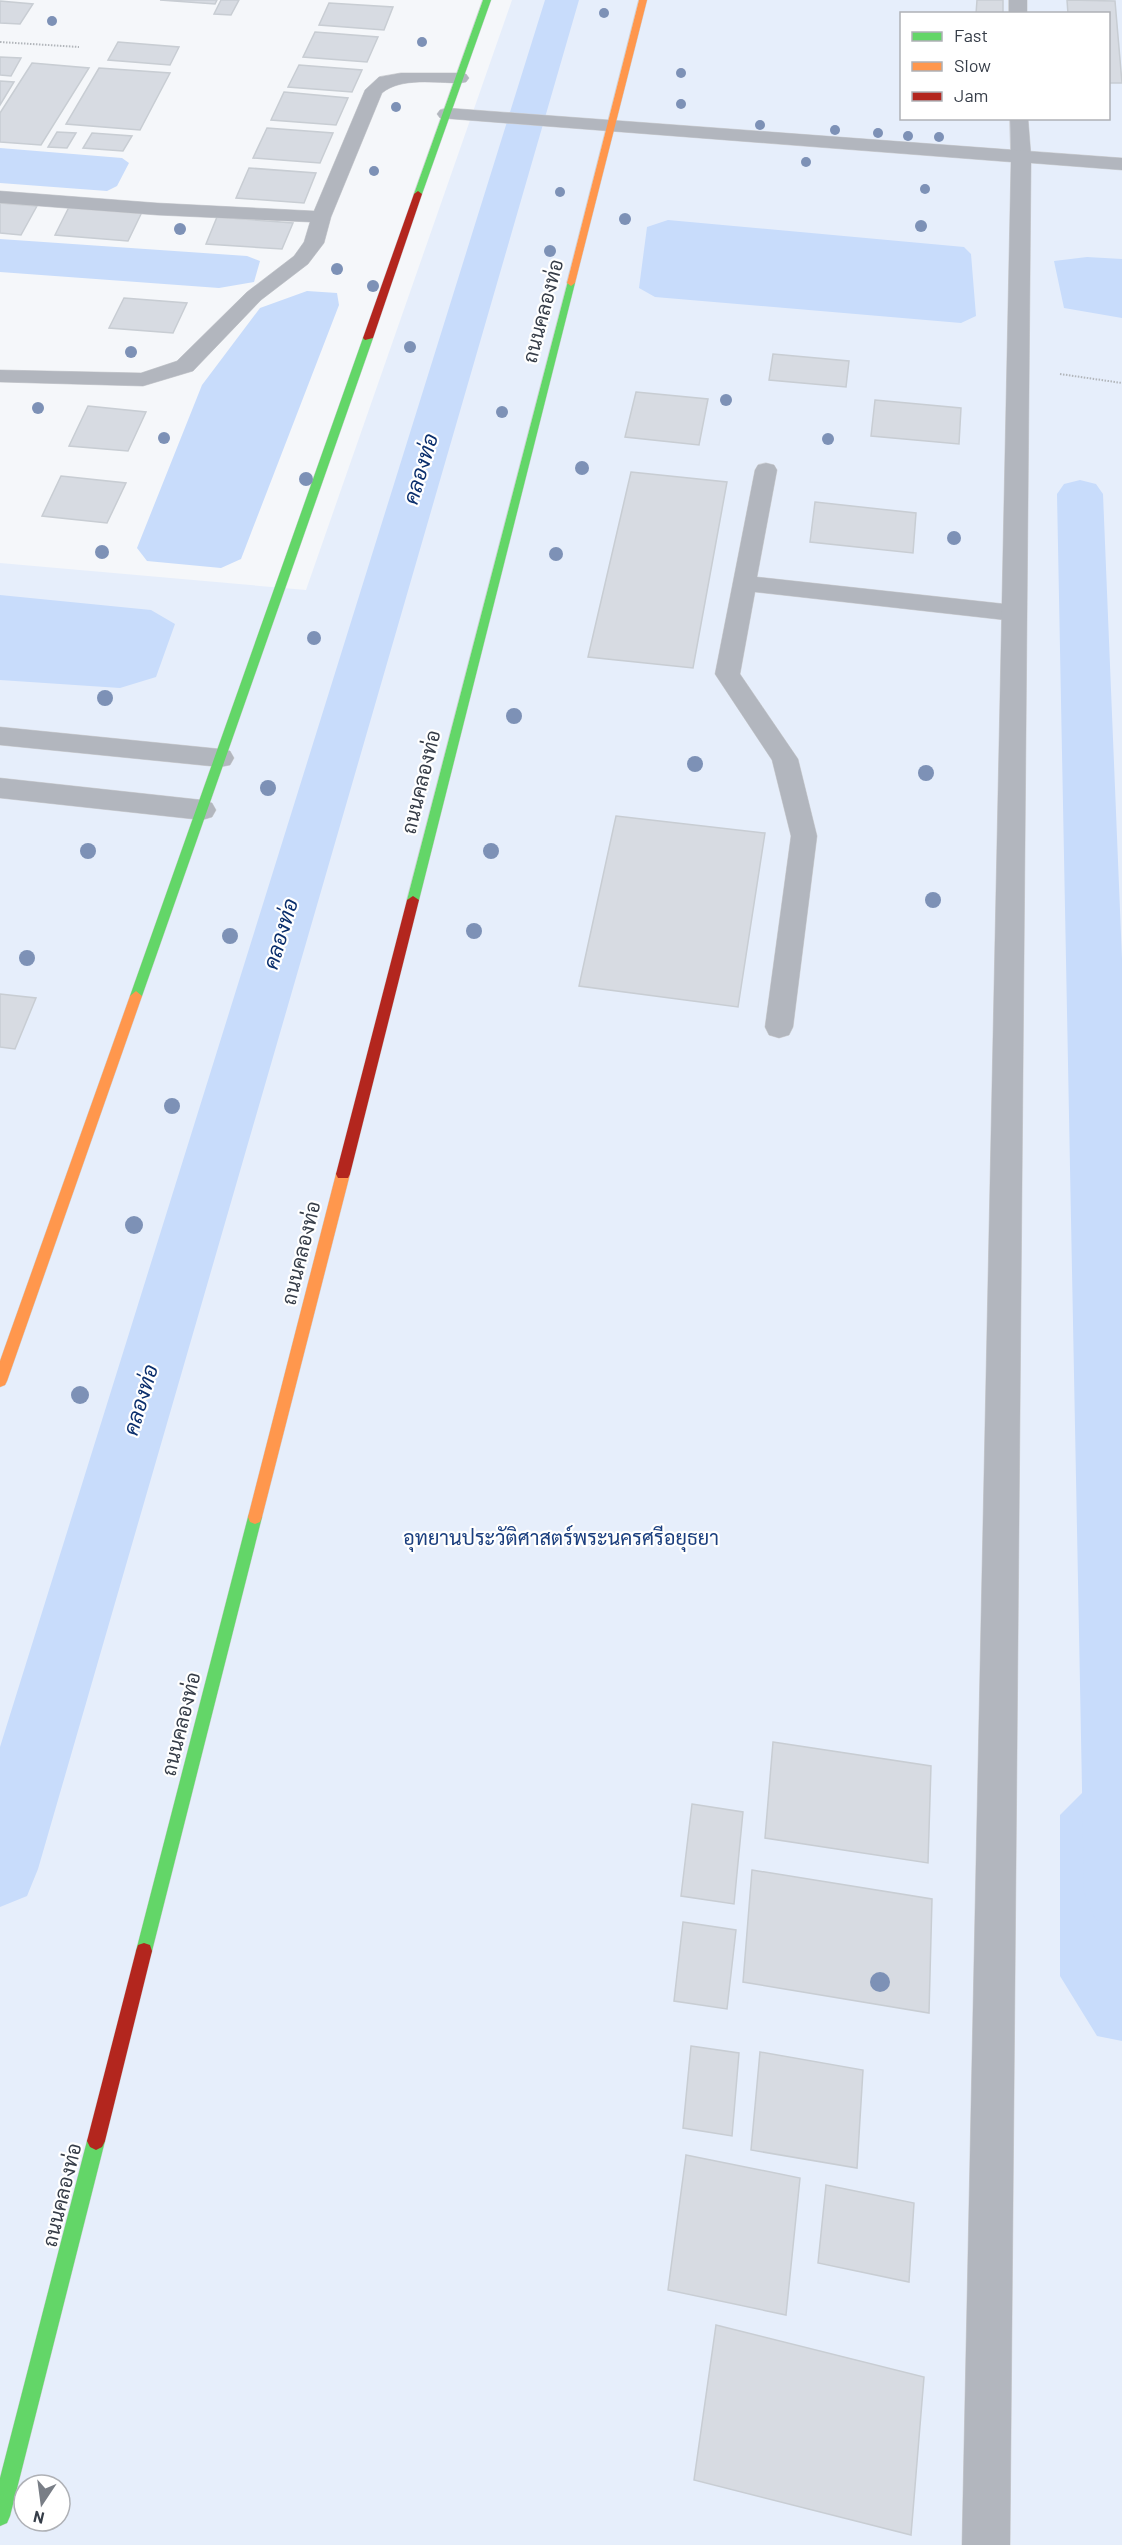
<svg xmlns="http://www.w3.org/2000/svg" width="1122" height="2545" viewBox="0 0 1122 2545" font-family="Barlow,Sarabun,sans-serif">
<rect width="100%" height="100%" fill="#f5f7fa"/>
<path fill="#e6eefb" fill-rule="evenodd" d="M 512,0 L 1122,0 L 1122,2545 L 0,2545 L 0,563 L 306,590 ZM 902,14 L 1108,14 L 1108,118 L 902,118 ZM 24,2485 L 60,2485 L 60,2521 L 24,2521 Z"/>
<path fill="#c8dcfb" d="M 0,148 L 122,158 L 129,163 L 117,186 L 107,191 L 0,183 Z
M 668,220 L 964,247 L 971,254 L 976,316 L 961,323 L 655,297 L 639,288 L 647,227 Z
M 0,239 L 247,256 L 260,261 L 254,282 L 219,288 L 0,272 Z
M 1087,257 L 1122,259 L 1122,318 L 1064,308 L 1054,261 Z
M 307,291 L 337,293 L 339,305 L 241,559 L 221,568 L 147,561 L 137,548 L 202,385 L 260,308 Z
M 0,595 L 151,610 L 175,624 L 156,677 L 120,688 L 0,680 Z
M 1088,1787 L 1122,1791 L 1122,2041 L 1097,2036 L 1060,1976 L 1060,1815 Z"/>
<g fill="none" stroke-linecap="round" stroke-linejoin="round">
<path fill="#c8dcfb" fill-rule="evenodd" d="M 545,0 L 579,0 L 38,1869 L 27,1896 L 0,1907 L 0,1747 Z
M 1080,480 L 1096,484 L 1103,494 L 1122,959 L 1122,1930 L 1095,1919 L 1084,1892 L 1057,494 L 1064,484 Z"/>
</g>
<path fill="#d7dbe2" stroke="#c8cdd3" stroke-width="1.5" d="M 160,0 L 217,0 L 215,4 Z
M 221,0 L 239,0 L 231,15 L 214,14 Z
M 977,0 L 1003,0 L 1003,14 L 976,14 Z
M 1067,0 L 1115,1 L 1122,83 L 1108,83 L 1108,14 L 1068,14 Z
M 0,1 L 33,4 L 20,24 L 0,23 Z
M 329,3 L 393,7 L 384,30 L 319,25 Z
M 315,32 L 378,37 L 367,62 L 303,57 Z
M 118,42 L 179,47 L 170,65 L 108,60 Z
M 0,57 L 21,58 L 11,76 L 0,75 Z
M 32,63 L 89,68 L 41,145 L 0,142 L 0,113 Z
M 299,65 L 362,70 L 352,92 L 288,87 Z
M 99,68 L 170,73 L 140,130 L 66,124 Z
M 0,81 L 14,82 L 0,105 Z
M 284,92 L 348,98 L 336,125 L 271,120 Z
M 267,128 L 333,133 L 320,163 L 253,158 Z
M 57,132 L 76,133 L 67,148 L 48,147 Z
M 92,133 L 132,136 L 123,151 L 83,148 Z
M 249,168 L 316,173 L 304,203 L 236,198 Z
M 0,203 L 37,206 L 21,235 L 0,233 Z
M 69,207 L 142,212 L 128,241 L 55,235 Z
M 217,217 L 293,223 L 282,249 L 206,244 Z
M 124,298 L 187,303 L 173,333 L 109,328 Z
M 773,354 L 849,361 L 846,387 L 769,380 Z
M 636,392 L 708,399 L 699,445 L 625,437 Z
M 875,400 L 961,408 L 959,444 L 871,436 Z
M 88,406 L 146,412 L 128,451 L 69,446 Z
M 631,472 L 727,482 L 693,668 L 588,657 Z
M 61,476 L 126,483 L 107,523 L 42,516 Z
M 815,502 L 916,513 L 913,553 L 810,542 Z
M 616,816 L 765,833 L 738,1007 L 579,986 Z
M 0,994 L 36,998 L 15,1049 L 0,1047 Z
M 773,1742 L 931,1766 L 928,1863 L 765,1838 Z
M 692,1804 L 743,1812 L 734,1904 L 681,1896 Z
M 752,1870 L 932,1899 L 929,2013 L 743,1982 Z
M 683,1922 L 736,1930 L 727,2009 L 674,2001 Z
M 691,2046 L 739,2053 L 732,2136 L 683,2128 Z
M 760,2052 L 863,2070 L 857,2168 L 751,2150 Z
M 686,2155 L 800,2178 L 786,2315 L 668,2290 Z
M 826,2185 L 914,2203 L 909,2282 L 818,2263 Z
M 716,2325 L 924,2377 L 911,2535 L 694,2480 Z"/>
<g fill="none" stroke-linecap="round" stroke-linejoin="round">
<g stroke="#d0d2d6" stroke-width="1">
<path id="lane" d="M 1009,0 L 1027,0 L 1027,14 L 1009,14 Z
M 401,73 L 460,73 L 466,74 L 469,78 L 466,82 L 460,83 C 436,83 401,77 382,93 L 331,217 L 324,243 L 308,264 L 261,300 L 193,371 L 143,386 L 0,382 L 0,370 L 141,373 L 177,361 L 247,292 L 294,256 L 304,242 L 310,222 L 157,215 L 0,203 L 0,191 L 157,203 L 314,211 L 365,90 L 379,77 Z
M 1010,118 L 1028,118 L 1031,156 L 1028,160 L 1014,160 L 1011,156 Z
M 766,463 L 774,465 L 777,470 L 757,577 L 1014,605 L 1023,607 L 1026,613 L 1023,619 L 1014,621 L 755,592 L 740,674 L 798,759 L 817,836 L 793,1027 L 789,1035 L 779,1038 L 769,1035 L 765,1027 L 791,836 L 772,760 L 715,674 L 755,470 L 758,465 Z"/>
</g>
<g stroke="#d0d2d6" stroke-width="1">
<path id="street" d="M 447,108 L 1122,158 L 1122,170 L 1031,163 L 1010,2545 L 962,2545 L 1011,162 L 440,118 L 437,114 L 440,110 Z
M 0,727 L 220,749 L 230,751 L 234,758 L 230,765 L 220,767 L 0,745 Z
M 0,778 L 202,800 L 212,803 L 216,810 L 212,817 L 202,820 L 0,798 Z"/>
</g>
<g stroke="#d0d2d6" stroke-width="1">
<path id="fast" d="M 483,0 L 491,0 L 422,194 L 415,196 L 414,194 Z
M 568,281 L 575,283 L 419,900 L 413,904 L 407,900 Z
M 368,335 L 373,338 L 142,996 L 136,1001 L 132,999 L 130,996 L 363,338 Z
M 255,1510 L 260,1512 L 262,1517 L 152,1951 L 150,1957 L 144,1959 L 138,1957 L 136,1951 L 248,1517 L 250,1512 Z
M 96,2132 L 102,2135 L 105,2141 L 10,2516 L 7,2523 L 0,2526 L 0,2478 L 87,2141 L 90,2135 Z"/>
</g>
<g stroke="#d0d2d6" stroke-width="1">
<path id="slow" d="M 639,0 L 647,0 L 575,283 L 571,286 L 567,283 Z
M 136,991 L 142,996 L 7,1381 L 5,1385 L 0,1387 L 0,1361 L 130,996 Z
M 343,1169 L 348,1170 L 350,1174 L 262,1517 L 260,1522 L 255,1524 L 250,1522 L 248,1517 L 336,1174 L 338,1170 Z"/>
</g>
<g stroke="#d0d2d6" stroke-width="1">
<path id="jam" d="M 418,191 L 422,194 L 373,338 L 365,340 L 363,338 L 414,194 Z
M 413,896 L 419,900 L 350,1174 L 348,1178 L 338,1178 L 336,1174 L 407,900 Z
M 144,1943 L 150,1945 L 152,1951 L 105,2141 L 102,2147 L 96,2150 L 90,2147 L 87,2141 L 136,1951 L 138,1945 Z"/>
</g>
<path stroke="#b2b6bb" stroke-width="2" stroke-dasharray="1.5 1.5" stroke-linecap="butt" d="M 0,42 L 79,47
M 1060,374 L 1122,383"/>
<use href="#lane" fill="#b2b6be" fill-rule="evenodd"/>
<use href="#street" fill="#b2b6be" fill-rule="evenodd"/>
<use href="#fast" fill="#63d668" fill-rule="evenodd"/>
<use href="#slow" fill="#ff974d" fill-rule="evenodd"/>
<use href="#jam" fill="#b3261e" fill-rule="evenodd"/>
</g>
<g fill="#7d91b6">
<circle cx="604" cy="13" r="5"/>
<circle cx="52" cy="21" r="5"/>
<circle cx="422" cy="42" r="5"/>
<circle cx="681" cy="73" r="5"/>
<circle cx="681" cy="104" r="5"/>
<circle cx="396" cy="107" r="5"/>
<circle cx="760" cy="125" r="5"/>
<circle cx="835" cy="130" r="5"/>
<circle cx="878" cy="133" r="5"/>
<circle cx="908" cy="136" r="5"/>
<circle cx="939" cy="137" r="5"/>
<circle cx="806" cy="162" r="5"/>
<circle cx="374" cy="171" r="5"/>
<circle cx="925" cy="189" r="5"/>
<circle cx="560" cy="192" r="5"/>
<circle cx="625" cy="219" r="6"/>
<circle cx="921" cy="226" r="6"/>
<circle cx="180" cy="229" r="6"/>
<circle cx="550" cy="251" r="6"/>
<circle cx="337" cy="269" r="6"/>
<circle cx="373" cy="286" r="6"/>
<circle cx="410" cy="347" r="6"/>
<circle cx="131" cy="352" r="6"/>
<circle cx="726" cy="400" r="6"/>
<circle cx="38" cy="408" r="6"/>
<circle cx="502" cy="412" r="6"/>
<circle cx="164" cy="438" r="6"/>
<circle cx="828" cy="439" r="6"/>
<circle cx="582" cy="468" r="7"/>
<circle cx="306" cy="479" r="7"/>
<circle cx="954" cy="538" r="7"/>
<circle cx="102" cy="552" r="7"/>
<circle cx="556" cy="554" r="7"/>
<circle cx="314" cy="638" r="7"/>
<circle cx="105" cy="698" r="8"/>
<circle cx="514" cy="716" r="8"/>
<circle cx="695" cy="764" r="8"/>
<circle cx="926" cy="773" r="8"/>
<circle cx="268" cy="788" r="8"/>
<circle cx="88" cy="851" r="8"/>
<circle cx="491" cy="851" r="8"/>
<circle cx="933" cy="900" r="8"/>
<circle cx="474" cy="931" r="8"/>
<circle cx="230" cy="936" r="8"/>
<circle cx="27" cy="958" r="8"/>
<circle cx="172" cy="1106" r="8"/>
<circle cx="134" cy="1225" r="9"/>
<circle cx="80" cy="1395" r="9"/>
<circle cx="880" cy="1982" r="10"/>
</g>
<g text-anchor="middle" stroke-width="4.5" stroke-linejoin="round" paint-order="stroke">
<g font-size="20" fill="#363d48" stroke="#fff">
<text transform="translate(543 311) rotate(-75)" y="7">ถนนคลองท่อ</text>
<text transform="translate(421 782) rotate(-76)" y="7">ถนนคลองท่อ</text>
<text transform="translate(301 1253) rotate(-76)" y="7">ถนนคลองท่อ</text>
<text transform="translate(181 1724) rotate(-76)" y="7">ถนนคลองท่อ</text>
<text transform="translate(62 2195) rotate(-76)" y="7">ถนนคลองท่อ</text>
</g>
<g font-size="20" fill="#1a3e7e" stroke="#fff">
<text x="561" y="1545">อุทยานประวัติศาสตร์พระนครศรีอยุธยา</text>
</g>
<g font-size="21" font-style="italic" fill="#0b2f6d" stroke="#fff">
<text transform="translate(421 469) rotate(-73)" y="7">คลองท่อ</text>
<text transform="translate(281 934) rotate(-73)" y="7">คลองท่อ</text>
<text transform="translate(141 1400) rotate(-73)" y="7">คลองท่อ</text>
</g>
</g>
<rect x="900" y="12" width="210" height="108" fill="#ffffff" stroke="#afb1b6" stroke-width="1.5"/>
<rect x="912" y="32" width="30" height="9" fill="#63d668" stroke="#afb1b6" stroke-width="1.5"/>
<text x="954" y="42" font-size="18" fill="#363d48">Fast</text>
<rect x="912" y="62" width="30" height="9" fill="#ff974d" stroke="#afb1b6" stroke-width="1.5"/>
<text x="954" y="72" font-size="18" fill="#363d48">Slow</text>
<rect x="912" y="92" width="30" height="9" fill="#b3261e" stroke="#afb1b6" stroke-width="1.5"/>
<text x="954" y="102" font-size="18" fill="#363d48">Jam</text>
<g transform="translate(42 2503) rotate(193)"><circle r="28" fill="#ffffff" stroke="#afb1b6" stroke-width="1.5"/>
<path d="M0-4.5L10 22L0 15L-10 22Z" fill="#797e86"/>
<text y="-9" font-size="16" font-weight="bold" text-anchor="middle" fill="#363d48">N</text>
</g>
</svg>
